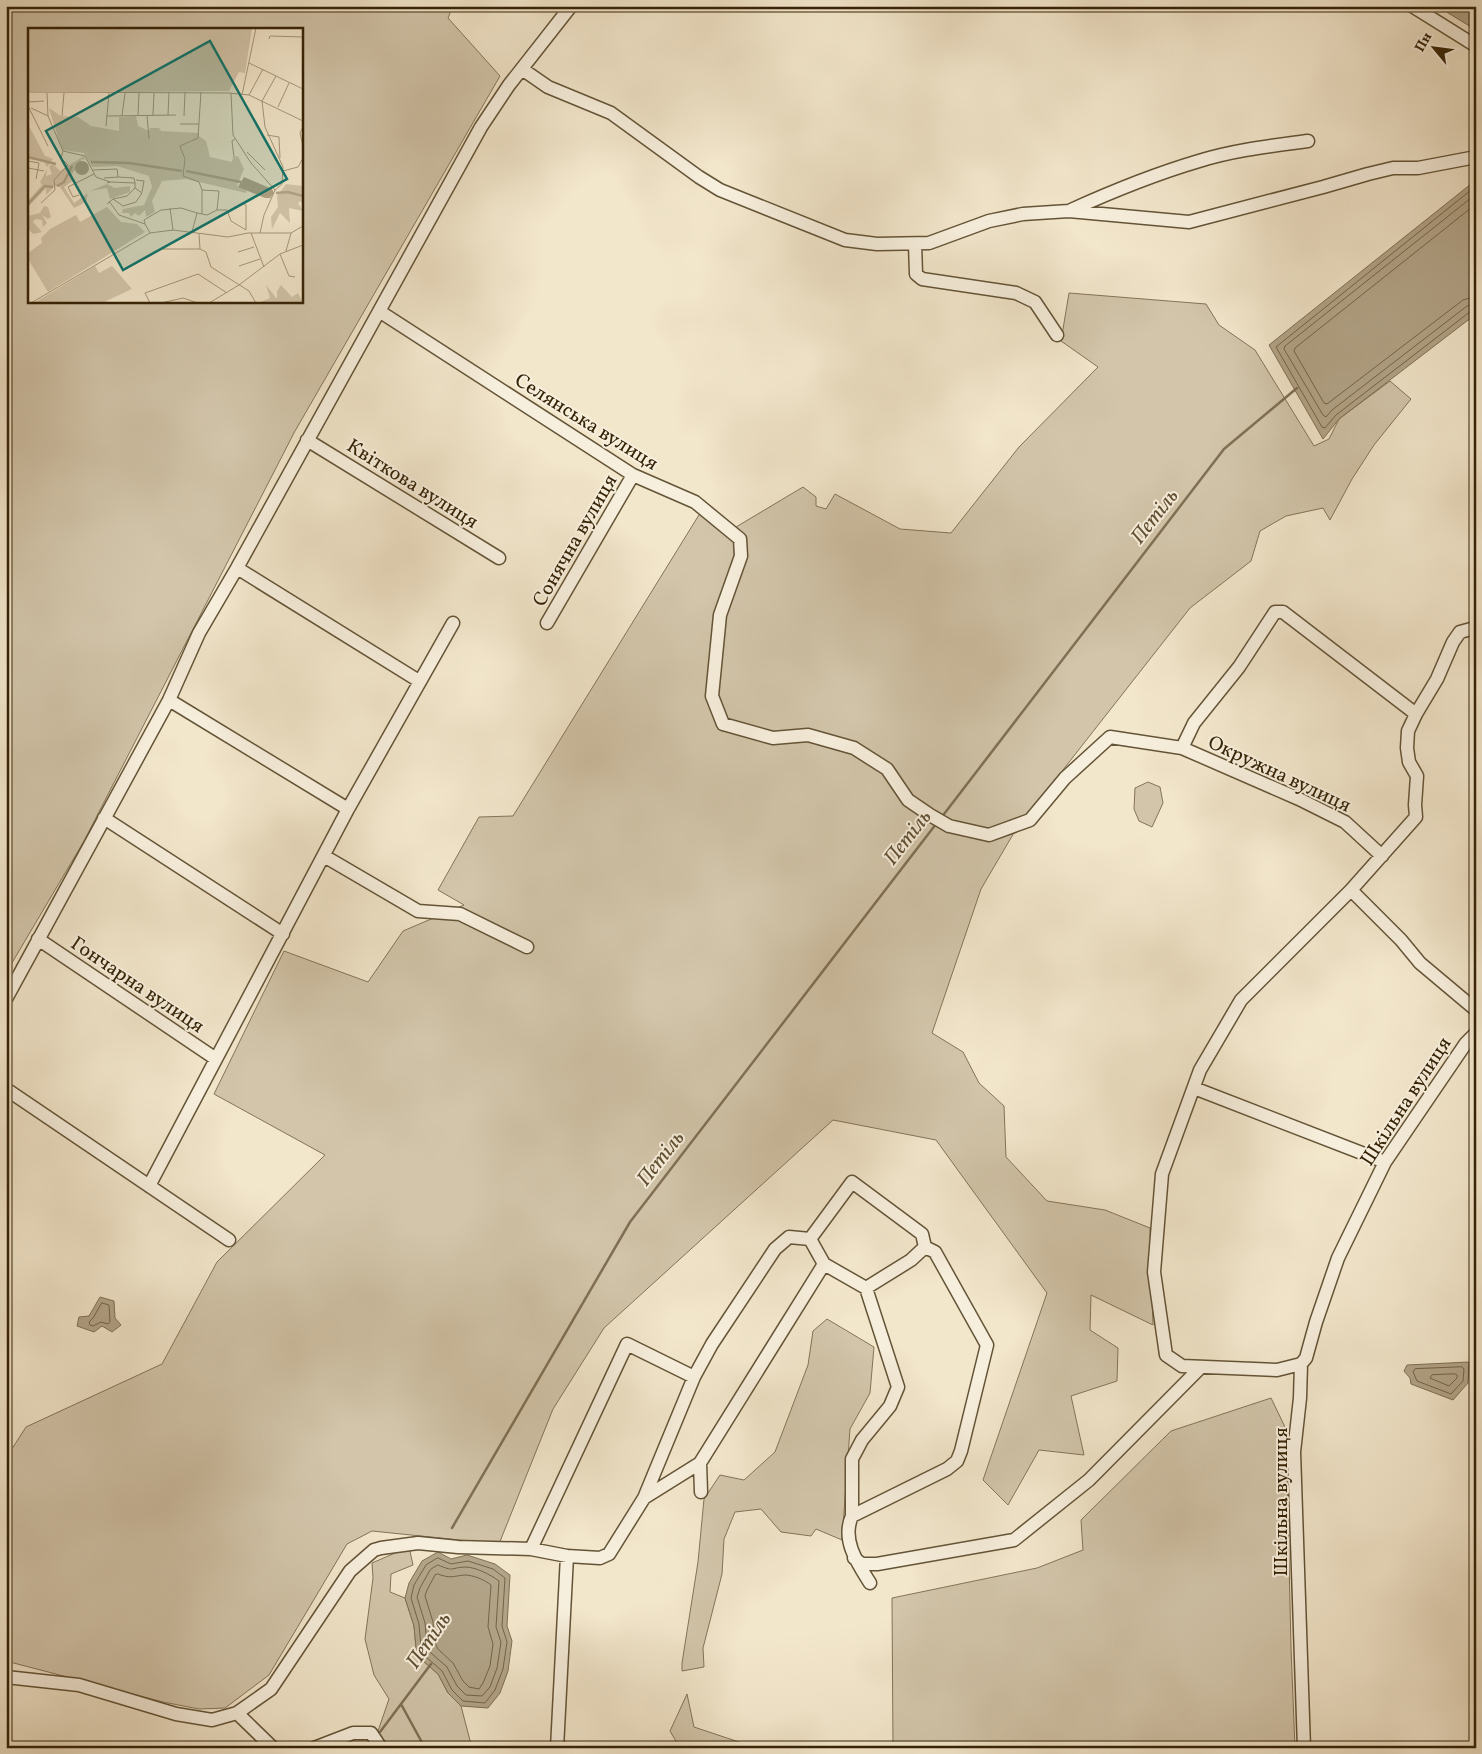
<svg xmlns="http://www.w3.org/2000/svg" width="1482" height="1754" viewBox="0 0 1482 1754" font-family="Vollkorn,serif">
<rect width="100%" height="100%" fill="#f2e6cb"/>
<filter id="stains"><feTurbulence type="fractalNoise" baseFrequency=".004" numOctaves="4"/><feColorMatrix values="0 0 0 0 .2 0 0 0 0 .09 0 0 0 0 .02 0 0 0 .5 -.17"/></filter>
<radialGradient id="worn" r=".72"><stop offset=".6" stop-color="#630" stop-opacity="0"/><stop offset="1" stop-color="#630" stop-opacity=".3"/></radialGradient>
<path fill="#d2c5aa" stroke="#847458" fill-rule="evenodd" d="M 6,6 L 453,6 L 448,18 L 500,76 L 295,431 L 84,841 L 6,973 ZM 29,29 L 301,29 L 301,301 L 29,301 Z
M 1069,293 L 1206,304 L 1219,325 L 1255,350 L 1314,446 L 1329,439 L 1339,419 L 1390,381 L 1411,399 L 1374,445 L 1352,479 L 1330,520 L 1323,508 L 1286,516 L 1260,531 L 1251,561 L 1190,608 L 1015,831 L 981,889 L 932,1033 L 963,1052 L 979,1083 L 1004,1106 L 1006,1157 L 1047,1201 L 1105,1210 L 1150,1228 L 1153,1325 L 1091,1295 L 1090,1330 L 1118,1348 L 1117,1381 L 1071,1396 L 1084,1455 L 1039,1450 L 1008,1505 L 983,1480 L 1047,1293 L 936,1140 L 833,1120 L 604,1328 L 553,1409 L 499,1544 L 372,1531 L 347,1544 L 269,1675 L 225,1708 L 199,1709 L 163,1702 L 6,1661 L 6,1458 L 26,1427 L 162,1364 L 217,1262 L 325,1155 L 214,1094 L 284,951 L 368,982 L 403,931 L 464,905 L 438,890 L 479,817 L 513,816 L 702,510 L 731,530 L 803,487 L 816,497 L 816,506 L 826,509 L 835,494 L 900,529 L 951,533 L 1019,447 L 1098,367 L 1061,341 Z
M 1148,782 L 1160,787 L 1163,803 L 1152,827 L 1139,821 L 1134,809 L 1135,788 Z
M 827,1319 L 874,1347 L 870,1393 L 850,1429 L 842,1540 L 816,1529 L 811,1536 L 781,1532 L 761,1509 L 735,1512 L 724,1539 L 722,1574 L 703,1648 L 704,1667 L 682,1671 L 682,1663 L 698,1562 L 704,1499 L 720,1475 L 744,1480 L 775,1452 L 808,1365 L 813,1331 Z
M 1271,1398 L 1286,1429 L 1291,1648 L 1295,1748 L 893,1748 L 892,1598 L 1037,1568 L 1083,1550 L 1081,1520 L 1171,1431 Z
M 409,1547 L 413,1565 L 391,1574 L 390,1592 L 405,1598 L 414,1626 L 416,1648 L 422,1660 L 438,1674 L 448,1693 L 461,1706 L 472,1748 L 378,1748 L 377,1734 L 389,1699 L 374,1675 L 365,1639 L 373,1578 L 372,1563 Z
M 687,1694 L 694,1727 L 757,1748 L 680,1748 L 670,1731 Z"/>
<path fill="#b2a488" stroke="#807054" d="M 1441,6 L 1476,6 L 1476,30 L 1440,8 Z
M 1476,180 L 1476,314 L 1339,419 L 1323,439 L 1269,345 Z
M 100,1297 L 114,1301 L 115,1318 L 121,1325 L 112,1332 L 102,1326 L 94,1332 L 77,1326 L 79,1317 L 89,1316 Z
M 1469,1362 L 1468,1383 L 1453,1400 L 1411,1384 L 1410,1378 L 1404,1371 L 1407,1365 Z
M 438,1552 L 451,1559 L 467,1555 L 495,1564 L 510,1575 L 507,1626 L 512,1641 L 508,1671 L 500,1693 L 488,1708 L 461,1706 L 448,1693 L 438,1674 L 422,1660 L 416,1648 L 414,1626 L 405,1598 L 409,1583 L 422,1561 Z"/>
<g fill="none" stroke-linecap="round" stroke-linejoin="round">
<path stroke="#746447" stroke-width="1" d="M 1476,186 L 1276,347 L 1322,427 L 1325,428 L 1336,415 L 1471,311 L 1476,310
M 1476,194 L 1285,346 L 1284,349 L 1323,415 L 1326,417 L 1332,410 L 1467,306 L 1476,304
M 1476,204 L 1295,348 L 1294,351 L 1324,403 L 1327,404 L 1463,300 L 1476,296
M 102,1303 L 109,1305 L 110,1322 L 108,1324 L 101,1322 L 93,1326 L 90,1325 L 89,1322 L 93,1318 Z
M 1462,1367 L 1464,1369 L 1463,1381 L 1451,1394 L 1417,1381 L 1413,1372 L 1415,1369 Z
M 1455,1374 L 1457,1375 L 1457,1378 L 1449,1386 L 1430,1378 L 1432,1375 Z
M 438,1558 L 451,1564 L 468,1561 L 493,1569 L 505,1578 L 502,1626 L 507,1642 L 503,1669 L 495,1690 L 485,1703 L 463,1701 L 452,1690 L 442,1671 L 426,1657 L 421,1647 L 419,1624 L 411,1598 L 414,1585 L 426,1565 Z
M 438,1565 C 455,1572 449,1568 465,1567 C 476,1567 491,1575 499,1581 L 496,1627 L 501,1642 L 497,1668 L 490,1687 L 482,1696 L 466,1695 L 457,1686 L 447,1667 L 431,1653 L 427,1645 L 425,1623 L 417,1597 L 420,1588 L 430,1570 Z
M 438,1574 C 451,1579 453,1576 465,1575 C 473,1575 485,1580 491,1585 L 488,1627 L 493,1644 L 490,1666 L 483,1683 L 479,1689 L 469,1687 L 463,1681 L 453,1663 L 438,1649 L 435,1643 L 433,1622 L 425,1596 L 427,1590 L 435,1575 Z"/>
<path stroke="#807054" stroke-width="2.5" d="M 941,818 L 1224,449 L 1297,388
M 452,1528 L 630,1222 L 936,824
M 401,1704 L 425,1748
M 380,1732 L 431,1664
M 365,1748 L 368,1744"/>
<g stroke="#645437" stroke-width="15">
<path id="minor" d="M 1412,6 L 1476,46
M 522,69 L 548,87 L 611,113 L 699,177 L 720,190 L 845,240 L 877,244 L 929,243 L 989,221 L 1023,214 L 1069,211 L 1189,222 L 1323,187 L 1368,174 L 1393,168 L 1418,168 L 1476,157
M 1071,210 C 1113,191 1155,174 1199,161 C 1234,150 1271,146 1308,141
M 915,244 L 916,274 L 922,279 L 1016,293 L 1035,302 L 1057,335
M 379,311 L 633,475 L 695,502 L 740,539 L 741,556 L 720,615 L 712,696 L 723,724 L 773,738 L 808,735 L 854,748 L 887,769 L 908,800 L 930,815 L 949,826 L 989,835 L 1030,820 L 1065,778 L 1110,737 L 1182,748 L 1299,799 L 1345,822 L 1382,856
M 307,440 L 499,558
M 237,568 L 419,681
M 547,623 L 633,475
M 1476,629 L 1471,629 L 1460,632 L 1453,642 L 1437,679 L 1416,714 L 1408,731 L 1407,748 L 1409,762 L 1417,776 L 1415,805 L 1416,817 L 1351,890 L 1401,940 L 1420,963 L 1476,1010
M 169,700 L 348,809
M 1182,748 L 1194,723 L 1239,667 L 1275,612 L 1283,612 L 1416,714
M 104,818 L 283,934
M 324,856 L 418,911 L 460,914 L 527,947
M 38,939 L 216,1059
M 6,999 L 169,700 L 199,633 L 237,568 L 481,127 L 509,85 L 571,6
M 1194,1088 L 1385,1162
M 6,1089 L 229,1240
M 149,1186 L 348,809 L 453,623
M 810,1239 L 852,1182 L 922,1234 L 925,1247
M 1301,1364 L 1277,1370 L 1182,1366 L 1166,1355 L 1154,1272 L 1162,1174 L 1200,1070 L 1241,1000 L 1351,890
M 694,1377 L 712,1344 L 775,1249 L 789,1237 L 810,1239 L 824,1264
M 700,1463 L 824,1264 L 866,1288 L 911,1260 L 925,1247 L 935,1252 L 987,1345 L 961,1451 L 957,1461 L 947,1469 L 852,1516 C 841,1540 858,1564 870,1583
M 852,1516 L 852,1459 L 862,1440 L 890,1406 L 898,1387 L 866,1288
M 531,1549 L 627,1344 L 694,1377 L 644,1498
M 854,1558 L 862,1564 L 877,1564 L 1014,1540 L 1089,1480 L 1201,1367
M 6,1677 L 79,1685 L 176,1714 L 212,1720 L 237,1713
M 273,1748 L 237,1713 L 271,1689 L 350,1571 L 374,1550 L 381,1548 L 418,1543 L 458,1547 L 531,1549 L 567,1556 L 600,1558 L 609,1554 L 644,1498 L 700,1463 L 701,1492
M 314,1748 L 353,1733 L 371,1733 L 381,1748
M 557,1748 L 567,1556
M 1304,1748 L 1294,1452 L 1300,1398 L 1301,1364 L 1306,1358 L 1316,1322 L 1338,1258 L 1385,1162 L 1466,1043 L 1476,1033"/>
</g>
<use href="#minor" stroke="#f7efdd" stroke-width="12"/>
</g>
<g text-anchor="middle" stroke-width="4" stroke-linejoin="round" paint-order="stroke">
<g font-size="20" fill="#352306" stroke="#f7efdd">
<text transform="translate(587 421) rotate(32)" y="7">Селянська вулиця</text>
<text transform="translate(413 483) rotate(32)" y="7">Квіткова вулиця</text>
<text transform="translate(574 540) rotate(-60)" y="7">Сонячна вулиця</text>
<text transform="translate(1280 773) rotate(25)" y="7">Окружна вулиця</text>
<text transform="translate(138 984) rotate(34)" y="7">Гончарна вулиця</text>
<text transform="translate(1405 1101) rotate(-57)" y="7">Шкільна вулиця</text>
<text transform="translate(1280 1502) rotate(-90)" y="7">Шкільна вулиця</text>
</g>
<g font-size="21" font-style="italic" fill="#615034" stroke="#f7efdd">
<text transform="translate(1154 516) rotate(-52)" y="7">Петіль</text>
<text transform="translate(907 837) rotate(-52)" y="7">Петіль</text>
<text transform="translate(660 1158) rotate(-52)" y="7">Петіль</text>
<text transform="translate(428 1640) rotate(-56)" y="7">Петіль</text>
</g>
</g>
<g transform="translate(28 28)">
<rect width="275" height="275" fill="#f2e6cb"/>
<path d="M 0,0 L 224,0 L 217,45 L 211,44 L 201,63 L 108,64 L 0,63 ZM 21,80 L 33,88 L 50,89 L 63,98 L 91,103 L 91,89 L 108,88 L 110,98 L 121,103 L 122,100 L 131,100 L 133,103 L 171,105 L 171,108 L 178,113 L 182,129 L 204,134 L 205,129 L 210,128 L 216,141 L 209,158 L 219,162 L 218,165 L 158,151 L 134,153 L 124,173 L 127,184 L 118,189 L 117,182 L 111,188 L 107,185 L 103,189 L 101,185 L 94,185 L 95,181 L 116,177 L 124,159 L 121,148 L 89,138 L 64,139 L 56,125 L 34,122 ZM 0,96 L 17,128 L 25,131 L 19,139 L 16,133 L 0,131 ZM 56,128 L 57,132 L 54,131 L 43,148 L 46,152 L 36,159 L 46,175 L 60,165 L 58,174 L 46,180 L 32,159 L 27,158 L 18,167 L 18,160 L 0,179 L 0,173 L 14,157 L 12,154 L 19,141 L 18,148 L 24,146 L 21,138 L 25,136 L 32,143 ZM 79,156 L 87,160 L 102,158 L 102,164 L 82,171 L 79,160 L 62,163 ZM 258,156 L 275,158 L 275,178 L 273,173 L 270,175 L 275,183 L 261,180 L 262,195 L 252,185 L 244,201 L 243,189 L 250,179 L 249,168 ZM 16,178 L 20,179 L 23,189 L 20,191 L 14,187 L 19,195 L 15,199 L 14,192 L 7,191 L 5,194 L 14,204 L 5,206 L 0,201 L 0,188 L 12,185 ZM 79,179 L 93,194 L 109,196 L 117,204 L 20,264 L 0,231 L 0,225 L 14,215 L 13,210 L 22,201 L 48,187 L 52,194 ZM 67,238 L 71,245 L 84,238 L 104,261 L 74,275 L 6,275 ZM 238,257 L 249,271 L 249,263 L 253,257 L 264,269 L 270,265 L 275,275 L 230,275 L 242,270 Z" fill="#d2c5aa"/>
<path d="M47 140a7 7 0 1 1 14 0a7 7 0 1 1-14 0ZM 216,149 L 244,161 L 246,165 L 242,170 L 237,170 L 210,159 Z" fill="#b2a488"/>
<path fill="none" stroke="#b2a488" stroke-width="2.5" d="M 0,129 L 28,136M 63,134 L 101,135 L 154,143M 158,143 L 213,154M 29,158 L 36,154 L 44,138M 248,165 L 260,164 L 275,168M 0,176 L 17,158 L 25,159"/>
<path fill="none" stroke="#a6987c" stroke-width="1" d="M 241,11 L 242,8 L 275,9M 221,35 L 275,61M 0,64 L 201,65 L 221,67 L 275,93M 173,64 L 170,110 L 152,118 L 157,131 L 155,148 L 171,154 L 174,162 L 174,186M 19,65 L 20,88 L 35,123M 203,65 L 205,107 L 223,135 L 247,162M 214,67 L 228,0M 221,67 L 235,41M 0,74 L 16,73M 0,78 L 20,118M 250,79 L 261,55M 3,80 L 20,88M 110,87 L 111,65M 119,87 L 121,111M 125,87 L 126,65M 140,87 L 141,64M 34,88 L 36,65M 79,88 L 148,87M 94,88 L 97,65M 156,88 L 157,64M 152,96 L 171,96M 78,98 L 81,65M 275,99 L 272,105 L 275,118M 239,107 L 251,109 L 252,130M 219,124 L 237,142M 206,129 L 204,113 L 207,111M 0,133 L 11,135 L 8,151M 0,140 L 16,143M 65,142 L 89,141 L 90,149 L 76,150M 255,143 L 270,139 L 275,130M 90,149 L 106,150 L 107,155M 108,152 L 116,153 L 114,164M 174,162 L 191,163 L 189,182M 247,162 L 254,156 L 255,139 L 237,99 L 234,73 L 248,48M 51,167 L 45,169 L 40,159 L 66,146M 85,171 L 99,168 L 107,160M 81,173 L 91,187 L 117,196 L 122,205M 13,175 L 27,162 L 26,152 L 40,137 L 33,130 L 35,123 L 57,128 L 68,149 L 82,154 L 79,155M 79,176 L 85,171 L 95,178 L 108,174 L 114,165 L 107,160 L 107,155 L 82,154M 142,180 L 145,202M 117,196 L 116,192 L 133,182 L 153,180 L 169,185M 164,204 L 169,185 L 179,187 L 189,182 L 199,182 L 203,193 L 218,202 L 218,177 L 215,175M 223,205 L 236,239M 232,205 L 236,187 L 247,162M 133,221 L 172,221 L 171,206M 172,221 L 178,224 L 183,239 L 221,263 L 228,275M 258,223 L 263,205M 210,224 L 226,219M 252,226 L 261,248 L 267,249M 211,238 L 232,231M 3,275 L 122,205 L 145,202 L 200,209 L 220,205 L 263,205 L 275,198M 122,275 L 117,265 L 170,246 L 199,265M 133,275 L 155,270 L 170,275M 181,275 L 211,257 L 252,226 L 275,217"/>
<path fill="#0f766e" fill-opacity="0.15" stroke="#0f766e" stroke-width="2.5" d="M 182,13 L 259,151 L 95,242 L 18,103 Z"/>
<rect width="275" height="275" fill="none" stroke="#352306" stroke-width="2.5"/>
</g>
<rect width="1482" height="1754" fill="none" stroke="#f2e6cb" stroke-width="25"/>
<rect x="8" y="8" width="1467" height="1739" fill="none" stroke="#352306" stroke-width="2.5"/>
<rect x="12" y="12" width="1457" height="1729" fill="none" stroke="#352306"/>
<g transform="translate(1434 48) rotate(299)" stroke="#f7efdd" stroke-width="4" paint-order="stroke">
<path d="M0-4L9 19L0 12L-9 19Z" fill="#352306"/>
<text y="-8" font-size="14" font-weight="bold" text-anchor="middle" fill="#352306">Пн</text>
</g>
<rect width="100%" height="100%" filter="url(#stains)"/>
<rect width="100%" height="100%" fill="url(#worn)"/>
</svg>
